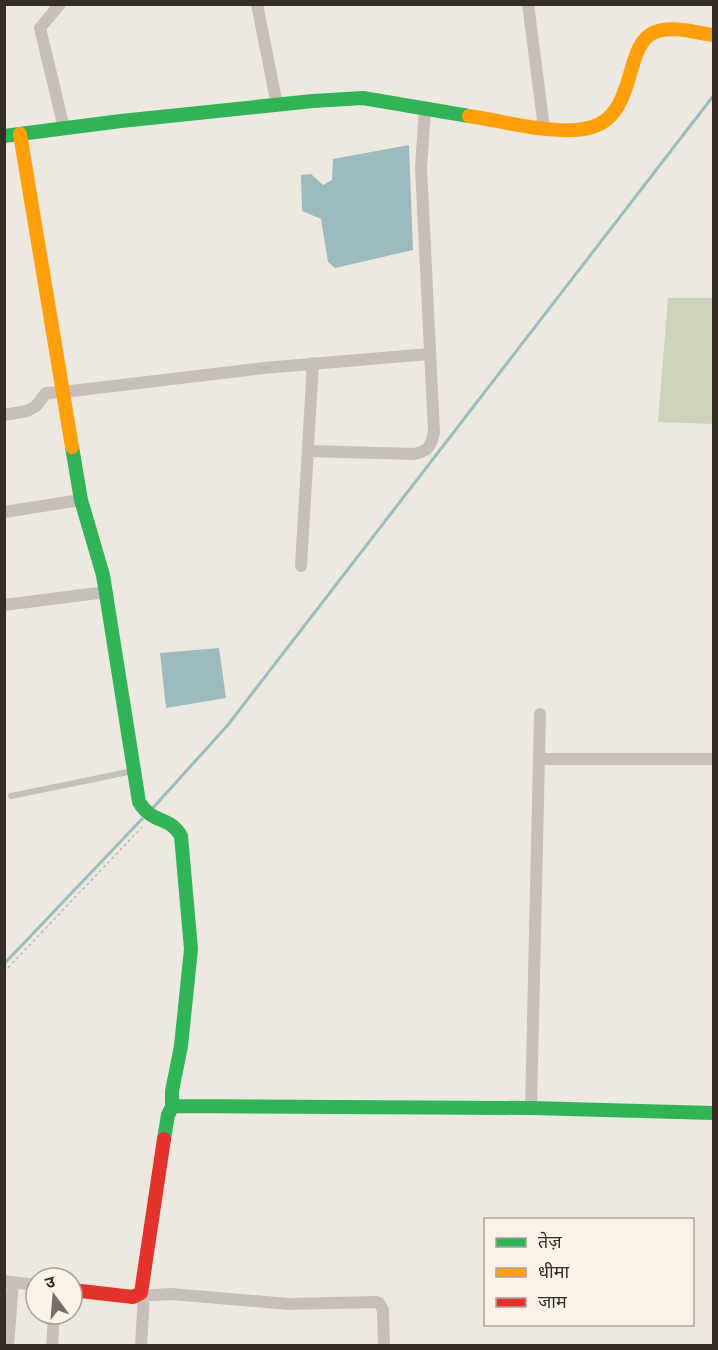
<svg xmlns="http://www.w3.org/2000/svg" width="718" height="1350" viewBox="0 0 718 1350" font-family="'Public Sans','Noto Sans Devanagari',sans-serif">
<rect width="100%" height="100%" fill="#ede8e0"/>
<path fill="#ccd3ba" d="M 668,298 L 713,298 L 713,424 L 658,422 Z"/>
<path fill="#9cbbbe" d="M 409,145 L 413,250 L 335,268 L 328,262 L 321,219 L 302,211 L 301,175 L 311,174 L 323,185 L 332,180 L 333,159 Z
M 219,648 L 226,698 L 166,708 L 160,653 Z"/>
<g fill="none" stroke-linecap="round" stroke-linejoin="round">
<path stroke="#9cbbbe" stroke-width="3" d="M 151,810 L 227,726 L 714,95
M 4,964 L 142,819"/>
<path stroke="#beb8b2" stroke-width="1.5" stroke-dasharray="3 3" stroke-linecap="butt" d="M 4,972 L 142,827"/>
<path stroke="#c6c0b9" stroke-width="6" d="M 11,796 L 133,771"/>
<path stroke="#c6c0b9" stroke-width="12" d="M 60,4 L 40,28 L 64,128
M 257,4 L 277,105
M 528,4 L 544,128
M 4,415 L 27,411 L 36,406 L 46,393 L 63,392 L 264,368 L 429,354
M 308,451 L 414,454 C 428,451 431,447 434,432 L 421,167 L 425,110
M 4,512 L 81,500
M 301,566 L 313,363
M 4,605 L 106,592
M 539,759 L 714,759
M 531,1108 L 540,714
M 4,1281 L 36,1285
M 137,1296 L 171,1294 L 288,1304 L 376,1302 L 379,1303 L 383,1310 L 384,1346
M 8,1346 L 13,1282
M 52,1346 L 54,1314
M 141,1346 L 144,1295"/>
<path stroke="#30b455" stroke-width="14" d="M 4,136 L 121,121 L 313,101 L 363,98 L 469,116
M 72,447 L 81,500 L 103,575 L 139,802 C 152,824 170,816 181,836 L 191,949 L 181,1046 L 172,1091 L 172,1107
M 164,1139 L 168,1115 L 172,1107 L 177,1106 L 531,1108 L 714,1113"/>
<path stroke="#ff9f0a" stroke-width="14" d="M 469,116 C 503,121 559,137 592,127 C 638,113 623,44 655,32 C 672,25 696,33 714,35
M 20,134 L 72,447"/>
<path stroke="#e5322d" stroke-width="14" d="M 72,1290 L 133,1297 L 141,1293 L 164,1139"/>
</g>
<rect width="718" height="1350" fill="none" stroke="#362d27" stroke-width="12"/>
<rect x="484" y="1218" width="210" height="108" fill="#f9f2e7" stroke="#aba39a" stroke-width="1.5"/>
<rect x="496" y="1238" width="30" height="9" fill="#30b455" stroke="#aba39a" stroke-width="1.5"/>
<text x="538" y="1248" font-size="18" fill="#362d27">तेज़</text>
<rect x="496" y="1268" width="30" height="9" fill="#ff9f0a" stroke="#aba39a" stroke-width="1.5"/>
<text x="538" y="1278" font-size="18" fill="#362d27">धीमा</text>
<rect x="496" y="1298" width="30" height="9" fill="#e5322d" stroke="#aba39a" stroke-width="1.5"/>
<text x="538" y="1308" font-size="18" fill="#362d27">जाम</text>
<g transform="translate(54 1296) rotate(344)"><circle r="28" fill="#f9f2e7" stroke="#aba39a" stroke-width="1.5"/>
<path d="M0-4.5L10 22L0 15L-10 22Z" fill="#766e68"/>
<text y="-9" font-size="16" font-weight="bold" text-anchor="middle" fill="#362d27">उ</text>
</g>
</svg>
